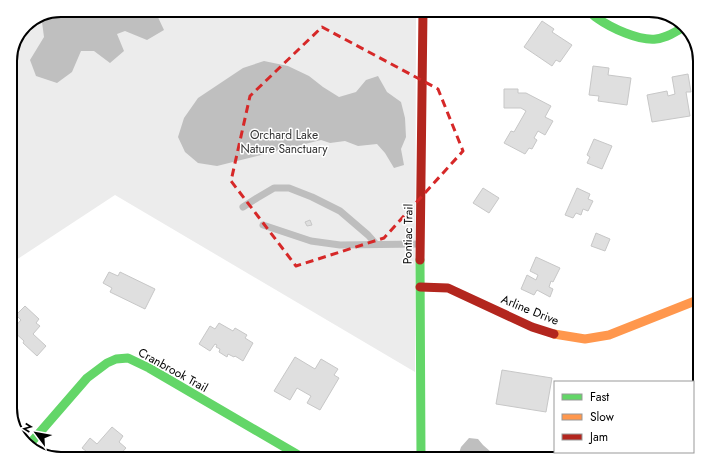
<svg xmlns="http://www.w3.org/2000/svg" width="710" height="469" viewBox="0 0 710 469" font-family="Jost,sans-serif">
<rect width="100%" height="100%" fill="#fff"/>
<path fill="#ececec" d="M 61,10 L 416,10 L 415,372 L 115,195 L 10,264 L 10,57 L 25,25 Z"/>
<path fill="#bfbfbf" d="M 61,10 L 132,10 L 140,13 L 156,13 L 164,30 L 147,40 L 125,31 L 117,34 L 124,51 L 110,63 L 94,51 L 81,51 L 72,72 L 57,83 L 36,76 L 30,60 L 44,37 L 42,22 L 43,17 Z
M 264,61 L 288,66 L 309,76 L 323,87 L 339,97 L 356,92 L 366,80 L 378,76 L 387,92 L 401,102 L 405,118 L 406,137 L 401,149 L 404,165 L 394,168 L 385,153 L 377,144 L 358,146 L 345,141 L 330,143 L 321,140 L 217,166 L 198,163 L 185,152 L 178,137 L 184,118 L 198,98 L 243,68 Z
M 469,438 L 478,439 L 483,445 L 499,459 L 457,459 L 461,447 Z"/>
<path fill="#dfdfdf" stroke="#c7c7c7" d="M 542,21 L 554,29 L 552,32 L 572,45 L 560,62 L 556,60 L 552,66 L 524,47 Z
M 593,66 L 609,68 L 608,75 L 631,78 L 627,105 L 598,101 L 599,96 L 589,95 Z
M 688,74 L 691,92 L 686,92 L 690,116 L 652,122 L 647,95 L 667,91 L 668,96 L 675,94 L 672,77 Z
M 504,89 L 518,89 L 518,93 L 526,93 L 551,106 L 545,117 L 553,121 L 545,135 L 538,131 L 534,138 L 537,140 L 532,149 L 529,148 L 525,154 L 504,143 L 511,131 L 514,132 L 526,111 L 521,108 L 504,108 Z
M 594,139 L 612,146 L 602,169 L 587,163 L 590,157 L 587,155 Z
M 483,188 L 499,198 L 489,213 L 473,203 Z
M 577,188 L 590,194 L 588,199 L 593,201 L 588,211 L 583,209 L 581,215 L 576,213 L 573,218 L 565,215 Z
M 700,192 L 700,203 L 695,201 Z
M 310,220 L 312,225 L 307,226 L 305,222 Z
M 596,233 L 610,239 L 605,251 L 591,246 Z
M 536,257 L 560,268 L 553,282 L 551,281 L 549,287 L 553,289 L 550,297 L 537,290 L 534,295 L 521,289 L 527,275 L 536,280 L 538,275 L 530,271 Z
M 109,272 L 118,276 L 120,272 L 155,289 L 145,309 L 110,292 L 112,288 L 103,283 Z
M 25,306 L 39,319 L 36,323 L 40,326 L 33,334 L 46,346 L 37,356 L 23,343 L 24,341 L 12,330 L 21,320 L 16,315 Z
M 219,323 L 233,331 L 235,328 L 247,335 L 245,338 L 253,343 L 243,361 L 235,356 L 234,357 L 228,354 L 227,357 L 219,352 L 220,349 L 216,347 L 217,345 L 215,344 L 210,351 L 199,344 L 210,326 L 215,329 Z
M 295,357 L 315,369 L 321,359 L 338,369 L 334,375 L 339,378 L 320,410 L 307,403 L 311,396 L 297,388 L 290,400 L 274,391 Z
M 502,370 L 552,378 L 546,412 L 496,404 Z
M 112,427 L 123,436 L 119,442 L 126,448 L 116,459 L 96,459 L 82,448 L 90,438 L 97,444 Z"/>
<g fill="none" stroke-linecap="round" stroke-linejoin="round">
<path stroke="#bebebe" stroke-width="7" d="M 243,207 L 257,198 L 274,188 L 289,188 L 312,197 L 340,211 L 368,235 L 376,244
M 263,225 L 311,241 L 340,245 L 420,244"/>
<path stroke="#63d668" stroke-width="9" d="M 588,10 C 591,13 594,16 597,18 C 611,28 639,41 656,39 C 665,38 677,32 684,26
M 420,260 L 421,459
M 28,446 L 87,378 L 107,363 L 116,359 L 128,358 L 149,368 L 305,459"/>
<path stroke="#ff974d" stroke-width="9" d="M 554,334 L 585,339 L 609,335 L 700,299"/>
<path stroke="#b3261e" stroke-width="9" d="M 420,260 L 423,10
M 420,287 L 448,288 L 532,327 L 554,334"/>
</g>
<path fill="none" stroke="#d62828" stroke-width="3" stroke-dasharray="8 5" stroke-linejoin="round" d="M 322,27 L 438,89 L 463,151 L 384,238 L 296,266 L 231,181 L 250,96 Z"/>
<g text-anchor="middle" stroke-width="3" stroke-linejoin="round" paint-order="stroke">
<g font-size="12" fill="#333" stroke="#fff">
<text x="284" y="139">Orchard Lake<tspan x="284" dy="14">Nature Sanctuary</tspan></text>
</g>
<g font-size="12" fill="#000" stroke="#fff">
<text transform="translate(408 234) rotate(-89)" y="4">Pontiac Trail</text>
<text transform="translate(530 310) rotate(22)" y="4">Arline Drive</text>
<text transform="translate(173 370) rotate(29)" y="4">Cranbrook Trail</text>
</g>
</g>
<path d="M0 0H710V469H0ZM61 17H649A44 44 0 0 1 693 61V408A44 44 0 0 1 649 452H61A44 44 0 0 1 17 408V61A44 44 0 0 1 61 17Z" fill="#fff" fill-rule="evenodd"/>
<path fill="none" stroke="#000" stroke-width="2" d="M61 17H649A44 44 0 0 1 693 61V408A44 44 0 0 1 649 452H61A44 44 0 0 1 17 408V61A44 44 0 0 1 61 17Z"/>
<rect x="554" y="381" width="140" height="72" fill="#ffffff" stroke="#999999"/>
<rect x="562" y="394" width="20" height="6" fill="#63d668" stroke="#999999"/>
<text x="590" y="401" font-size="12" fill="#000000">Fast</text>
<rect x="562" y="414" width="20" height="6" fill="#ff974d" stroke="#999999"/>
<text x="590" y="421" font-size="12" fill="#000000">Slow</text>
<rect x="562" y="434" width="20" height="6" fill="#b3261e" stroke="#999999"/>
<text x="590" y="441" font-size="12" fill="#000000">Jam</text>
<g transform="translate(36 433) rotate(302)" stroke="#ffffff" stroke-width="3" paint-order="stroke">
<path d="M0-3L7 15L0 10L-7 15Z" fill="#000000"/>
<text y="-6" font-size="11" font-weight="bold" text-anchor="middle" fill="#000000">N</text>
</g>
</svg>
